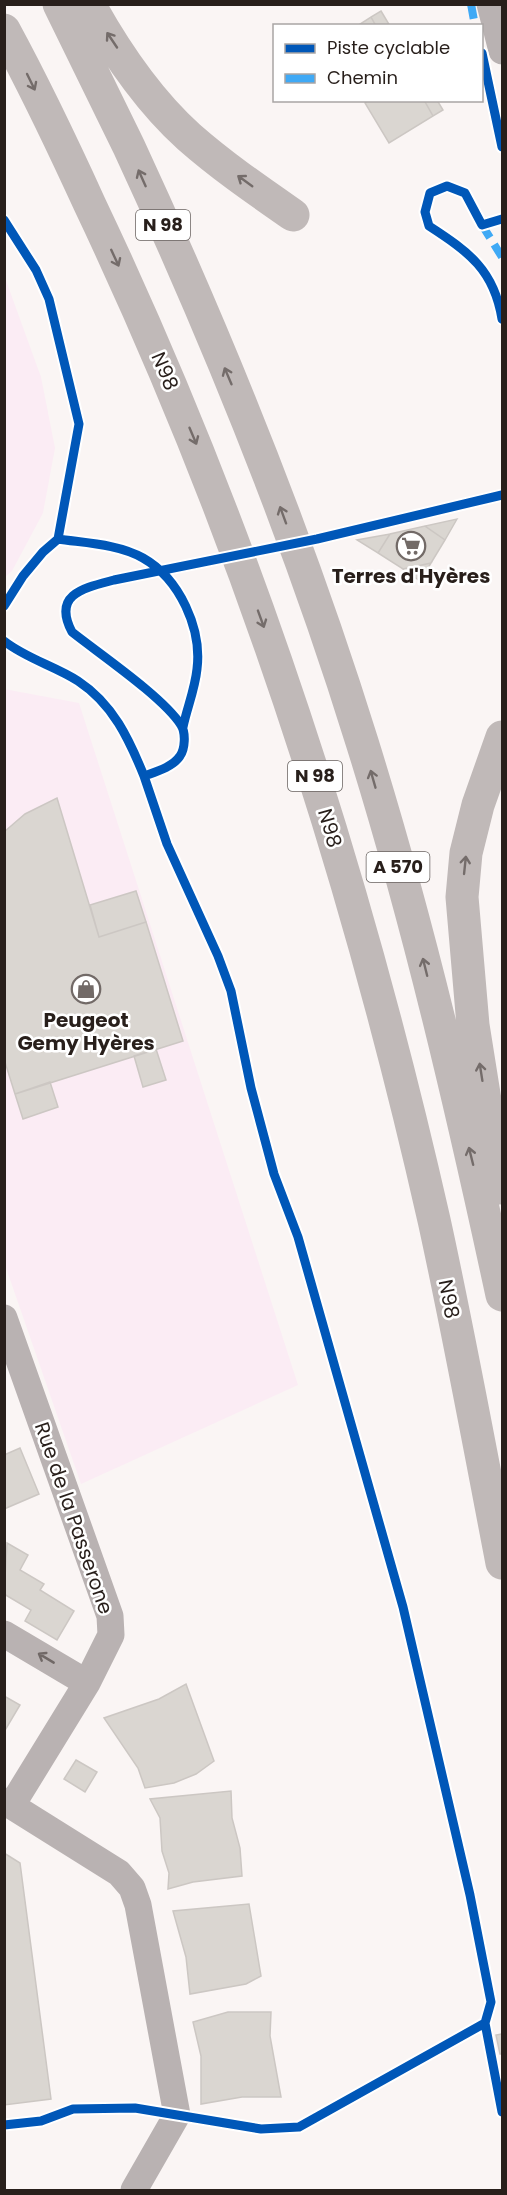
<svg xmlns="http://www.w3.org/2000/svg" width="507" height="2195" viewBox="0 0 507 2195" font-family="Poppins,sans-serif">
<rect width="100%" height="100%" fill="#faf5f4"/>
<path fill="#fbecf4" d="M 4,275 L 41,377 L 55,448 L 43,513 L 12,571 L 5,577 Z
M 4,689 L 79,703 L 298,1385 L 81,1484 L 5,1265 Z"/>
<path fill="#dad6d1" stroke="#ccc7c3" stroke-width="1.5" d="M 381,11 L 390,26 L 376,26 L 371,17 Z
M 371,17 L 376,26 L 357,26 Z
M 369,100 L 424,100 L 433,116 L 389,143 L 365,103 Z
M 424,100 L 437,100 L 443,110 L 433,116 Z
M 457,519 L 445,540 L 425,526 Z
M 425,526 L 445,540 L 431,563 L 403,569 L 378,553 L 390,534 Z
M 390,534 L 378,553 L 357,540 Z
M 431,563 L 420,581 L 403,569 Z
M 57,798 L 99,937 L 146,922 L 183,1041 L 15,1094 L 4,1059 L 4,832 L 25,814 Z
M 136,891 L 146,922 L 99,937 L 90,905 Z
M 156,1049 L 166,1080 L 143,1087 L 134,1056 Z
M 50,1082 L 58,1107 L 23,1119 L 15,1094 Z
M 20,1448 L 39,1494 L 4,1509 L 4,1455 Z
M 7,1543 L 28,1555 L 20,1570 L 44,1584 L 40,1590 L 74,1611 L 57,1640 L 25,1621 L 31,1610 L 4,1594 Z
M 186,1684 L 214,1761 L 196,1774 L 174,1783 L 145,1788 L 138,1768 L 104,1718 L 159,1699 Z
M 4,1696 L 20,1705 L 4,1732 Z
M 76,1760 L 97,1772 L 85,1792 L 64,1779 Z
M 231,1791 L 232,1818 L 240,1848 L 242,1876 L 193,1882 L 168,1889 L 169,1873 L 162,1851 L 160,1818 L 150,1799 Z
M 4,1853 L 20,1863 L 51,2099 L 4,2105 Z
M 249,1904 L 261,1976 L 246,1984 L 190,1994 L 186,1957 L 173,1911 Z
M 228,2012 L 271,2012 L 270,2036 L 281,2097 L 242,2097 L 201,2104 L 201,2056 L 193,2022 Z
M 502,2034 L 502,2054 L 500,2054 L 496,2035 Z"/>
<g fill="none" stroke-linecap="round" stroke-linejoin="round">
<path stroke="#b9b2b2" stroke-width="27" d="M 490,4 L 502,51
M 4,1318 L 110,1616 L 111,1635 L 87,1683 L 12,1805
M 4,1634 L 87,1683
M 4,1801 L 119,1873 L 132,1888 L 138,1905 L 177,2115 L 134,2190"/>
<path stroke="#c0b9b8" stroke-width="33" d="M 59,4 C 82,52 106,99 129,147 C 218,339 299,539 362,742 C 419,924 462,1110 502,1295
M 89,4 C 115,51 149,101 189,137 C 222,166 257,190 293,215
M 4,30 C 35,87 63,146 90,205 C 244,529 355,871 434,1220 C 459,1334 480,1449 502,1563
M 499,1188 L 473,1025 L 462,897 L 466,853 L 478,805 L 502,737"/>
<path stroke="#3fa9f5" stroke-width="8" stroke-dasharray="15 8" stroke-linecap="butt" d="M 471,4 L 475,26
M 482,225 L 502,257"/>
<g stroke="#fff" stroke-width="13">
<path id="cycleway" d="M 482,53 L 502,147
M 502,219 L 482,225 L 465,193 L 447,186 L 430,193 L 425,212 L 429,226 C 469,252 494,270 502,319
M 4,220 L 36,270 L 49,299 L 79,424 L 58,539 L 43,552 L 23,576 L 4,606
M 502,495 L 317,539 L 114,580 C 84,588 52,594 72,632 C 101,655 163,697 181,725 C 186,733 185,749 180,756 C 173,767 155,772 144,776 L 167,844 L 218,956 L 231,991 L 251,1088 L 274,1174 L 298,1237 L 403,1607 L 470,1895 L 491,2002 L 485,2023 L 502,2112
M 58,539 C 85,543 119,544 143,558 C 180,579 202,629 197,669 C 195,689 187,708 183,727
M 4,641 C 27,659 55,666 78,681 C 113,704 129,739 144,776
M 4,2125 L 41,2121 L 73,2109 L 135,2108 L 261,2129 L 299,2127 L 485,2023"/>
</g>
<use href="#cycleway" stroke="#0057b8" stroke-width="9"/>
</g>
<defs><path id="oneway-shaft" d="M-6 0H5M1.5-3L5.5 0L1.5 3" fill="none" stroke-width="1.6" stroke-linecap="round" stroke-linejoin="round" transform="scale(1.5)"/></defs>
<g stroke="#746c6a">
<use href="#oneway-shaft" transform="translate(112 40) rotate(-124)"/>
<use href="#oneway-shaft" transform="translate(31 82) rotate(64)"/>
<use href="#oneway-shaft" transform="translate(142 178) rotate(-114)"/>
<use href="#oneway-shaft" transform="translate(245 181) rotate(-144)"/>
<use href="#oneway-shaft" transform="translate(115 258) rotate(65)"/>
<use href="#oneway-shaft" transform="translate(228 376) rotate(-113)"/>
<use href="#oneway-shaft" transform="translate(193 436) rotate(67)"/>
<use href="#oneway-shaft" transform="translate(283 515) rotate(-110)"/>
<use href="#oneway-shaft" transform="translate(261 619) rotate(70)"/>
<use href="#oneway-shaft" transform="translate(373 779) rotate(-106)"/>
<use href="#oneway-shaft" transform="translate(465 865) rotate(-84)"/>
<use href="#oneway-shaft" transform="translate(425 967) rotate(-104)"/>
<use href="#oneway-shaft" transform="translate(481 1072) rotate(-99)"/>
<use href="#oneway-shaft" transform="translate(471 1156) rotate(-104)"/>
</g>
<use stroke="#706866" href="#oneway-shaft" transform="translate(46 1658) rotate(-149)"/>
<defs>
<g id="supermarket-ring" transform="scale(1.5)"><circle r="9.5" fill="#fff" stroke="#726a67" stroke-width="1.5"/><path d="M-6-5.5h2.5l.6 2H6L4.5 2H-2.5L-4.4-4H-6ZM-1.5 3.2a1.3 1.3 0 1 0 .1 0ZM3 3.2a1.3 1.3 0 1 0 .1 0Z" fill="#726a67"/></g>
<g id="shop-ring" transform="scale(1.5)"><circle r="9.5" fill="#fff" stroke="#726a67" stroke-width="1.5"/><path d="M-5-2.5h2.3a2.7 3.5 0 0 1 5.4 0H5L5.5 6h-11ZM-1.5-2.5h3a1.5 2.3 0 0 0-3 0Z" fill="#726a67"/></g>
</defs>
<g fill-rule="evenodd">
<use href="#supermarket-ring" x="411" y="546"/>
<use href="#shop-ring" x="86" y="989"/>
</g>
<g text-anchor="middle" stroke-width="5" stroke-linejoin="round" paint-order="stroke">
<g fill="#fff" stroke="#68625f" stroke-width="1.5">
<rect x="136" y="210" width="54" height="30" rx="4.5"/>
<rect x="288" y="761" width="54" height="30" rx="4.5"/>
<rect x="366.5" y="852" width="63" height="30" rx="4.5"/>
</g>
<g font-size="18" font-weight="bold" fill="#281f1b">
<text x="163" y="231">N 98</text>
<text x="315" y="782">N 98</text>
<text x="398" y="873">A 570</text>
</g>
<g font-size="20" fill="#281f1b" stroke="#fff">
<text transform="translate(165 371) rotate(67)" y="7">N98</text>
<text transform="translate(330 828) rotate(74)" y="7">N98</text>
<text transform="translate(449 1299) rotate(79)" y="7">N98</text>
<text transform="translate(74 1518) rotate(71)" y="7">Rue de la Passerone</text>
</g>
<g font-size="20" font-weight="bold" fill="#281f1b" stroke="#fff">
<text x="411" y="583">Terres d'Hyères</text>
<text x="86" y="1027">Peugeot<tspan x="86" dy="23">Gemy Hyères</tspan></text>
</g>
</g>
<rect width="507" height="2195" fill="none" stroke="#281f1b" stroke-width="12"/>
<rect x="273" y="24" width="210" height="78" fill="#ffffff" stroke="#a9a5a4" stroke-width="1.5"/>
<rect x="285" y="44" width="30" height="9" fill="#0057b8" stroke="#a9a5a4" stroke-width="1.5"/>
<text x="327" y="54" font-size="18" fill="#281f1b">Piste cyclable</text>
<rect x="285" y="74" width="30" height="9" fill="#3fa9f5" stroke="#a9a5a4" stroke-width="1.5"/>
<text x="327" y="84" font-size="18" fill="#281f1b">Chemin</text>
</svg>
